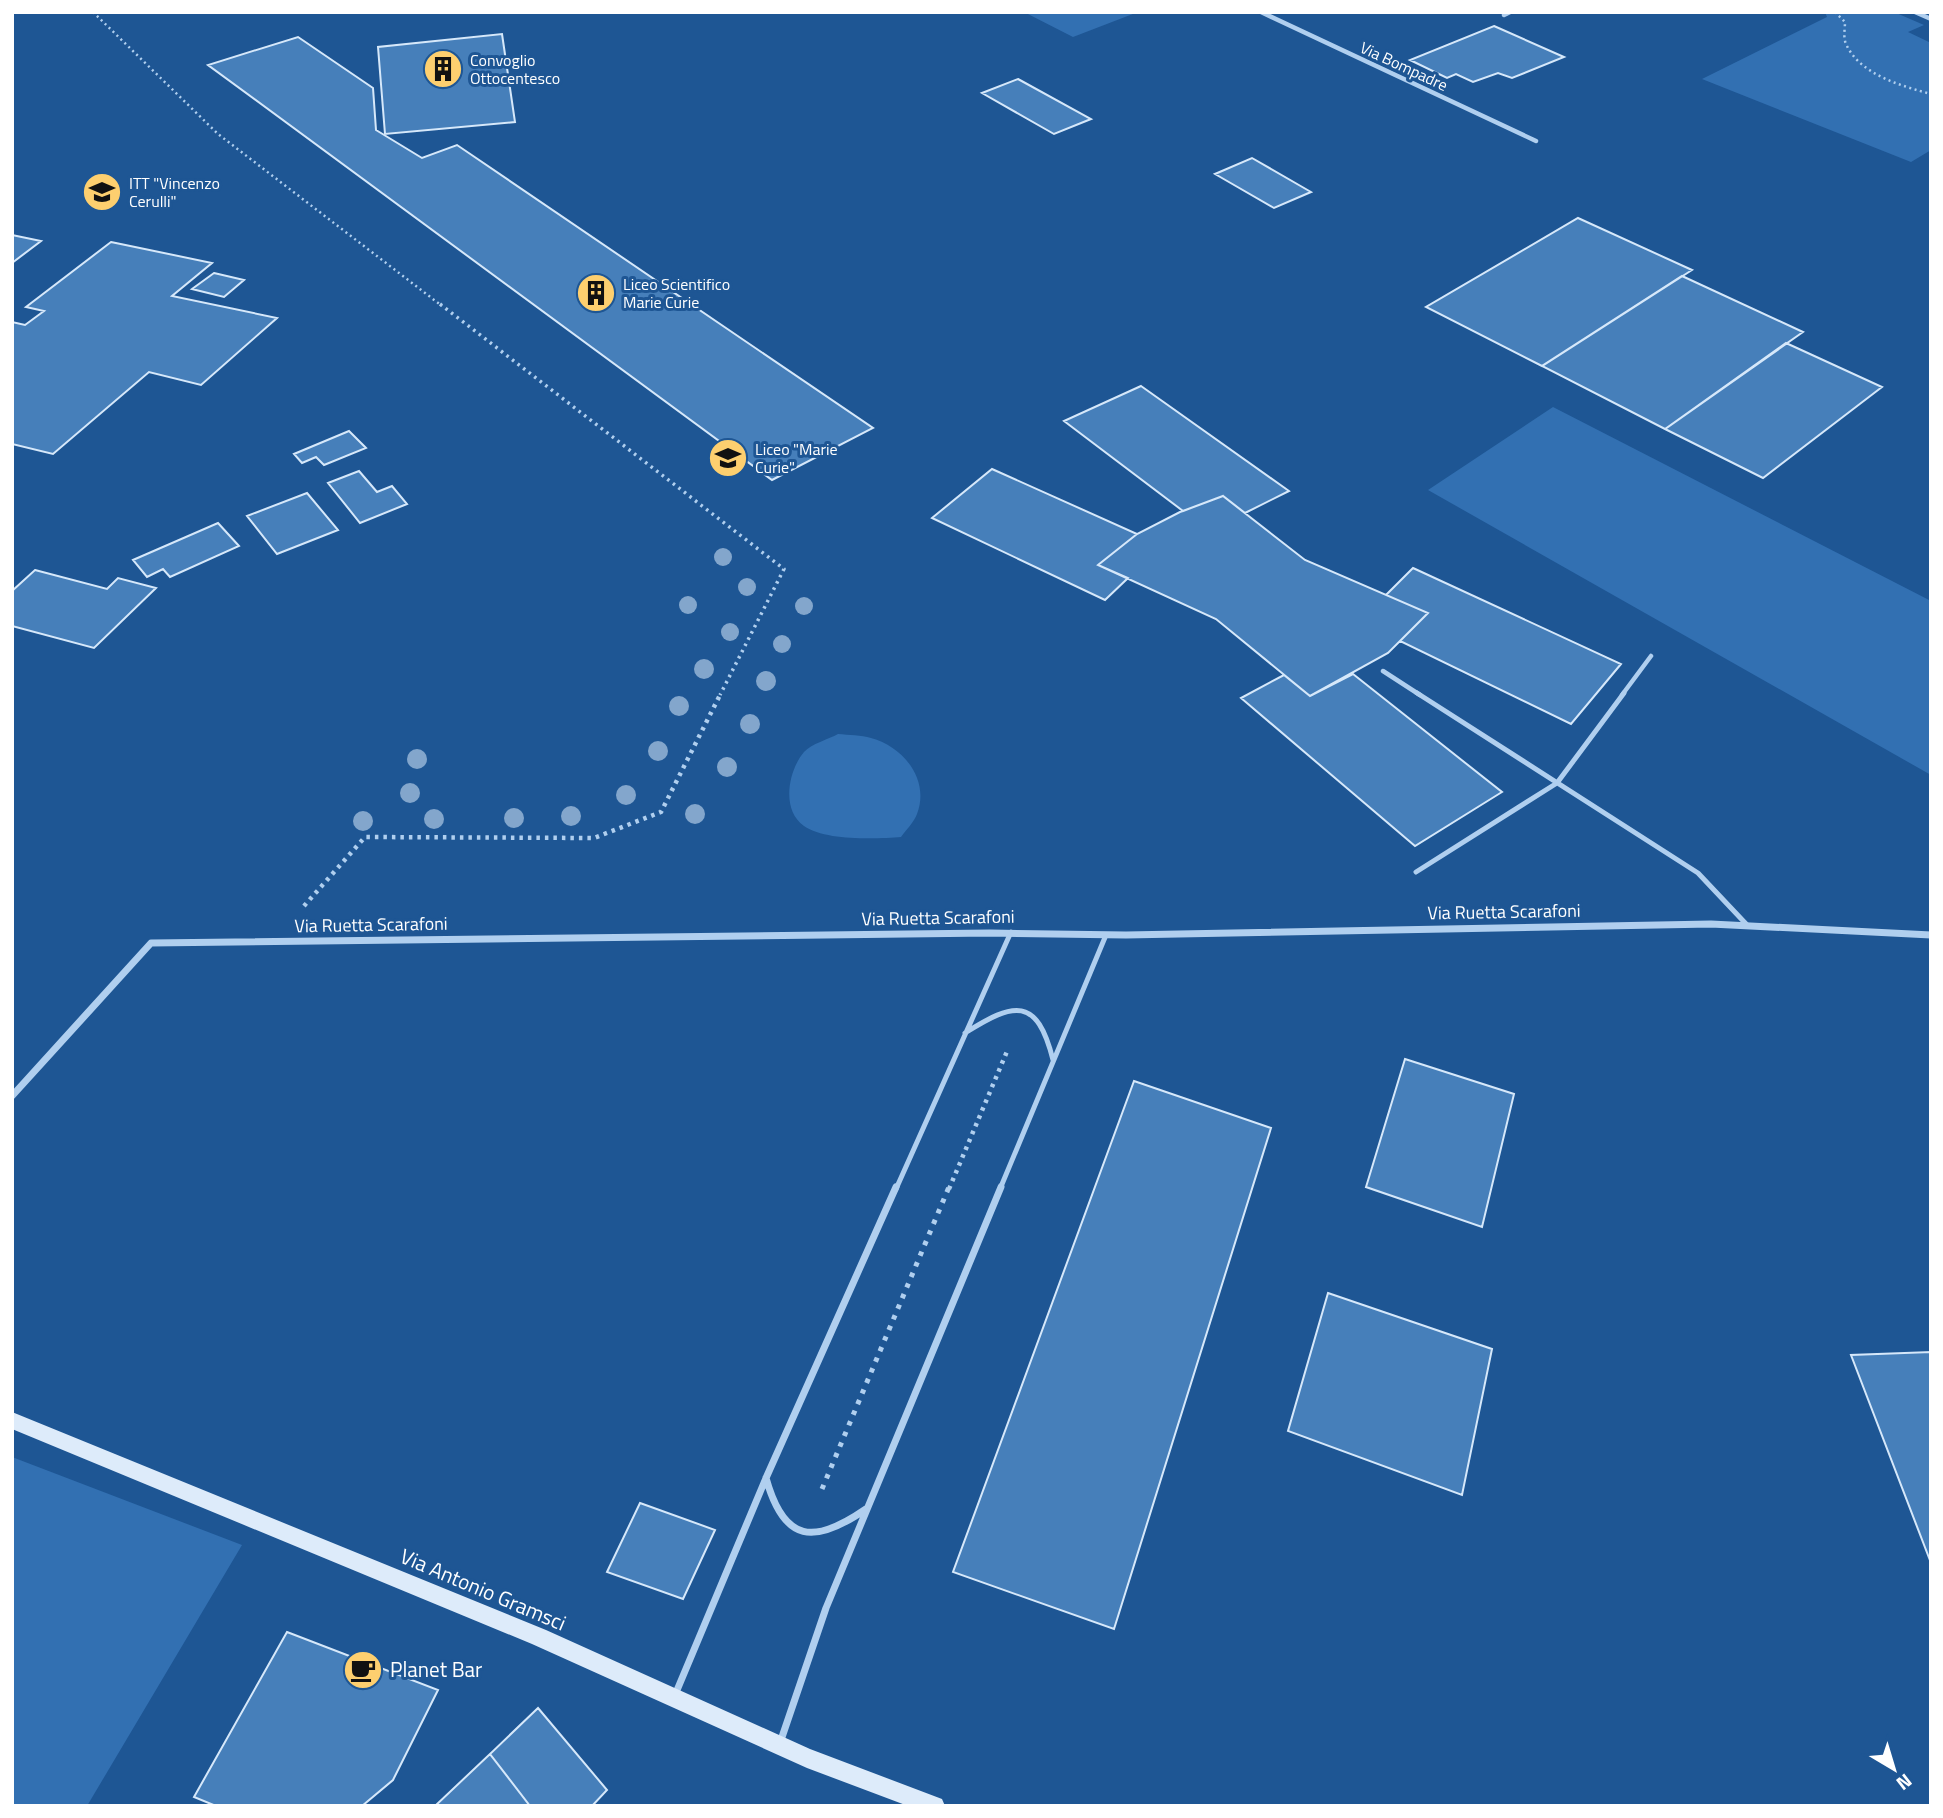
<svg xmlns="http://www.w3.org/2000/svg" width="1943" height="1818" viewBox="0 0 1943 1818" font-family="'Titillium Web',sans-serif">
<rect width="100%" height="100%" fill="#1e5694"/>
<path fill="#3270b2" d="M 1024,12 L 1138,12 L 1073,37 Z
M 1825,12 L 1894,12 L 1924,25 L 1908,32 L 1931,43 L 1931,150 L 1911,162 L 1702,79 L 1827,17 Z
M 1553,407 L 1931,601 L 1931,775 L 1428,490 Z
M 838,734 C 849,735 861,735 871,738 C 904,747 930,780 917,814 C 914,822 906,830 901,837 C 877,839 825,841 804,826 C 781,810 788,771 804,752 C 811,744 829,739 838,734 Z
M 12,1457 L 242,1545 L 87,1806 L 12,1806 Z"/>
<path fill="#467fba" stroke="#d6e8fa" stroke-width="2" d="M 1494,26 L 1564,57 L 1512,78 L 1498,73 L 1473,82 L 1456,74 L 1447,78 L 1410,60 Z
M 502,34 L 515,122 L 385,134 L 378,47 Z
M 298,37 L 373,88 L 376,130 L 422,158 L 457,145 L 873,428 L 772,480 L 208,65 Z
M 1018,79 L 1091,119 L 1054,134 L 982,93 Z
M 1252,158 L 1311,192 L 1274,208 L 1215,174 Z
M 1578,218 L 1692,270 L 1542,366 L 1426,307 Z
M 12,235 L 41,241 L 12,263 Z
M 111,242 L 212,263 L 172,296 L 277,318 L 201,385 L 149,372 L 53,454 L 12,444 L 12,322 L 25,325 L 44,311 L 26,307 Z
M 214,273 L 244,280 L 224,297 L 192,289 Z
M 1682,276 L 1803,332 L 1665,429 L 1542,366 Z
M 1786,343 L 1882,387 L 1763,478 L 1665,429 Z
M 1141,386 L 1289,491 L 1245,513 L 1223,496 L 1183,511 L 1064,421 Z
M 349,431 L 366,448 L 324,465 L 316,457 L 302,463 L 294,454 Z
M 992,469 L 1137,534 L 1098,565 L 1128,578 L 1105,600 L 932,518 Z
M 359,471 L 377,492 L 392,486 L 407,504 L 360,523 L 328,483 Z
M 307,493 L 338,530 L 277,554 L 247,516 Z
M 1223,496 L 1305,560 L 1428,613 L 1388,653 L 1310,696 L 1216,619 L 1098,565 L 1137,534 L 1180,512 Z
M 218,523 L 239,546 L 170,577 L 163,569 L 147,577 L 133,560 Z
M 1413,568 L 1621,664 L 1571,724 L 1400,641 L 1428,613 L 1386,595 Z
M 35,570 L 107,589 L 118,578 L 156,588 L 94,648 L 12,626 L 12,591 Z
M 1353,674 L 1502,792 L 1415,846 L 1241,698 L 1284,675 L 1310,696 Z
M 1405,1059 L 1514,1094 L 1482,1227 L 1366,1187 Z
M 1134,1081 L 1271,1128 L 1114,1629 L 953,1572 Z
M 1328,1293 L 1492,1349 L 1462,1495 L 1288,1431 Z
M 1931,1352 L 1931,1563 L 1851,1355 Z
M 640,1503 L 715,1530 L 683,1599 L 607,1572 Z
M 287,1632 L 438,1690 L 393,1780 L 362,1806 L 216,1806 L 194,1797 Z
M 538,1708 L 607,1790 L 592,1806 L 530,1806 L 490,1754 Z
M 490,1754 L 530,1806 L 435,1806 Z"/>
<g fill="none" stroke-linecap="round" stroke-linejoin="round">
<path stroke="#b0cfef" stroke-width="2.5" stroke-dasharray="2 3.5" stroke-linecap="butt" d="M 93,12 L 218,134 L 442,306
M 1835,12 L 1845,22 C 1845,29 1843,37 1846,44 C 1860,75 1902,86 1931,94"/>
<path stroke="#b0cfef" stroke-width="3.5" stroke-dasharray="2.5 4.5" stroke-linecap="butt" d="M 440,304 L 784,569 L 720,695"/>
<path stroke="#b0cfef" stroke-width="4.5" stroke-dasharray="3.5 5" stroke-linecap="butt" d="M 304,906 L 365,837 L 594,838 L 661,812 L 721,693
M 949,1189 L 1008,1049"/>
<path stroke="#b0cfef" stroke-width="5" stroke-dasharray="4.5 7" stroke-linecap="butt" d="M 822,1489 L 949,1187"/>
<path stroke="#b0cfef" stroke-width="4.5" d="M 1383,671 L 1420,695
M 1622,695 L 1651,656"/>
<path stroke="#b0cfef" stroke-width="5" d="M 1417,693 L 1698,873 L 1748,926
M 1416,872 L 1557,783 L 1624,693
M 965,1033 C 1014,1002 1037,996 1053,1060
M 896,1189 L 1011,932
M 1000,1189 L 1106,935"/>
<path stroke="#b0cfef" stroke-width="7" d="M 766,1478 C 784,1543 814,1545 866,1509
M 675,1695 L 766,1478 L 896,1187
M 781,1740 L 826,1608 L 1001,1187"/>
<path stroke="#b0cfef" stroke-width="4.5" d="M 1261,12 L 1536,141
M 1915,12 L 1931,19
M 1504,15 L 1510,12"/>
<path stroke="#b0cfef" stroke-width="7" d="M 12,1096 L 151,943 L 990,933 L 1126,935 L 1711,924 L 1931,935"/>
<path fill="#ddebfa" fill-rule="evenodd" d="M 12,1412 L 546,1630 L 810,1749 L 942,1799 L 945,1806 L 908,1806 L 807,1768 L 532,1644 L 12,1429 Z"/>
</g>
<g fill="#83a6cc">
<circle cx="723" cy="557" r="9"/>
<circle cx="747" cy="587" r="9"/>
<circle cx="688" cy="605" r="9"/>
<circle cx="804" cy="606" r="9"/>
<circle cx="730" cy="632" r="9"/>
<circle cx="782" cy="644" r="9"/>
<circle cx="704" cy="669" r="10"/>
<circle cx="766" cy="681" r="10"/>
<circle cx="679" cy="706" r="10"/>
<circle cx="750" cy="724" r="10"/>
<circle cx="658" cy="751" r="10"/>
<circle cx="417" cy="759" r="10"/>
<circle cx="727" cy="767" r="10"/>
<circle cx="410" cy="793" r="10"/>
<circle cx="626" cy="795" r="10"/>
<circle cx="695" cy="814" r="10"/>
<circle cx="571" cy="816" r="10"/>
<circle cx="514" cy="818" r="10"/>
<circle cx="434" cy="819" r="10"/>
<circle cx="363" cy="821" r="10"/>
</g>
<defs>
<g id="building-disc" transform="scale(2.0125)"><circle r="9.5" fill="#fdcf6f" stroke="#1e5694"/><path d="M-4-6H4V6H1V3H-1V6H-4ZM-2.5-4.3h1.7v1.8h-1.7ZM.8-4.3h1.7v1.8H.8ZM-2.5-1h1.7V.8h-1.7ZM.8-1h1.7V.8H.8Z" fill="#111"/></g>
<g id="school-disc" transform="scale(2.0125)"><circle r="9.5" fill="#fdcf6f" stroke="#1e5694"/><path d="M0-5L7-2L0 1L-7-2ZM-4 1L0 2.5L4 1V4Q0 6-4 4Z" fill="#111"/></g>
<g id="cafe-disc" transform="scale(2.0125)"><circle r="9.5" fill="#fdcf6f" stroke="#1e5694"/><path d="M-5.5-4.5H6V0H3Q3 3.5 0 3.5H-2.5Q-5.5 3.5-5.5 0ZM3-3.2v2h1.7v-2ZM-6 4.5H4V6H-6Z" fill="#111"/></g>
</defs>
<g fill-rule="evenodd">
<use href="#building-disc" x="443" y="69"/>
<use href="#school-disc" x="102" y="192"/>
<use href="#building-disc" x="596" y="293"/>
<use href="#school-disc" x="728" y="458"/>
<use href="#cafe-disc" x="363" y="1670"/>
</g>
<g text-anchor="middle" stroke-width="6" stroke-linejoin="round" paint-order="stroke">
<g font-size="16" fill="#fff" stroke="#1e5694" text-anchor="start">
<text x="470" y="66">Convoglio<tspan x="470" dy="18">Ottocentesco</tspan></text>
<text x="129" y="189">ITT "Vincenzo<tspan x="129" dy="18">Cerulli"</tspan></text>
<text x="623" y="290">Liceo Scientifico<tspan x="623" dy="18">Marie Curie</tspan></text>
<text x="755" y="455">Liceo "Marie<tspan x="755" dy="18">Curie"</tspan></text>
</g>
<g font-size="16" fill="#fff" stroke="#1e5694">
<text transform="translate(1404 66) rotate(25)" y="6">Via Bompadre</text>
</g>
<g font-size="18" fill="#fff" stroke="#1e5694">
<text transform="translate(1504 912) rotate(-1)" y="6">Via Ruetta Scarafoni</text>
<text transform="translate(938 918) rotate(-1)" y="6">Via Ruetta Scarafoni</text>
<text transform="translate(371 925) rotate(-1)" y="6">Via Ruetta Scarafoni</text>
</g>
<g font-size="21" fill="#fff" stroke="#1e5694">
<text transform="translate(483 1590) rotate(23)" y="7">Via Antonio Gramsci</text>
</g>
<g font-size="21" fill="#fff" stroke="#1e5694" text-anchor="start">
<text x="390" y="1677">Planet Bar</text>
</g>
</g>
<rect width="1943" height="1818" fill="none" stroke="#ffffff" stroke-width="28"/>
<g transform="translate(1894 1769) rotate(142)" stroke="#1e5694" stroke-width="5" paint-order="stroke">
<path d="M0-5L12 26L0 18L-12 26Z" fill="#ffffff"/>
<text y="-10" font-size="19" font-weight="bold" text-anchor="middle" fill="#ffffff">N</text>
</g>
</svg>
